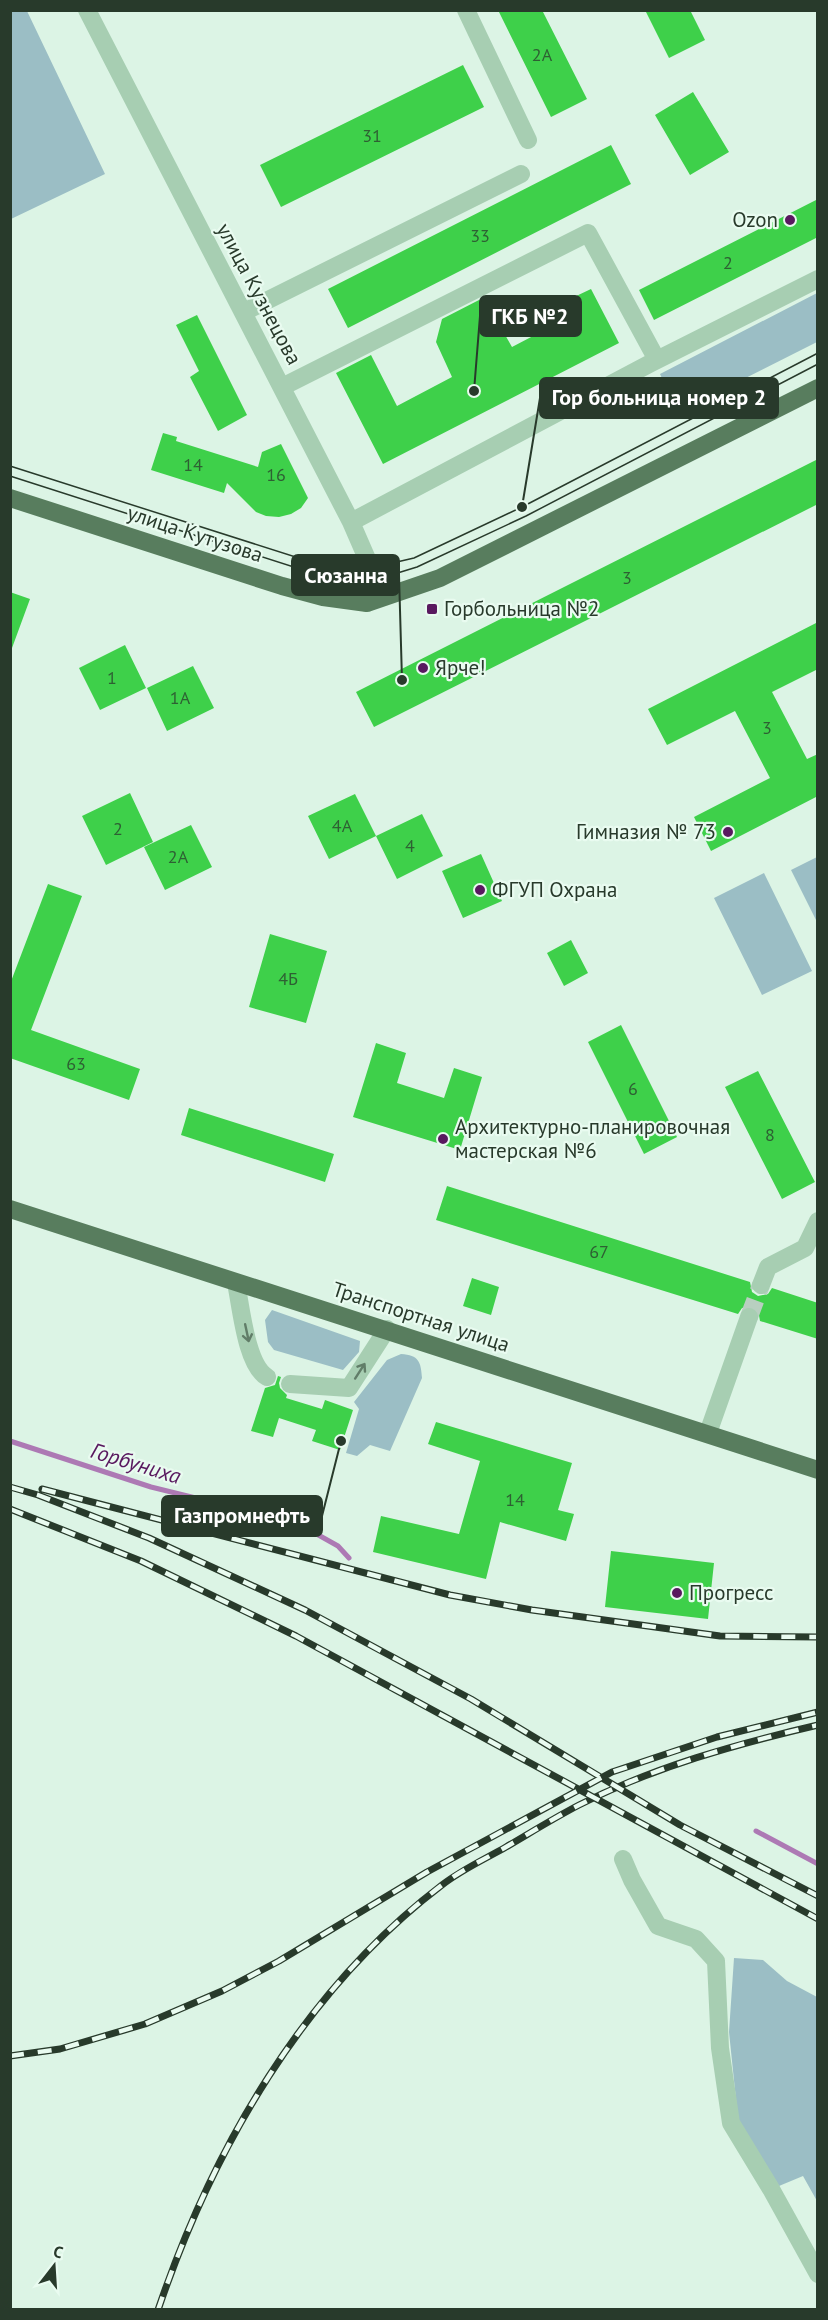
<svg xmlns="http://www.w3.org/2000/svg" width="828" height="2320" viewBox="0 0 828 2320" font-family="'PT Sans',sans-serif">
<rect width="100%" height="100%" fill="#dcf4e5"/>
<path fill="#9bbec5" d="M 10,11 L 27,11 L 105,174 L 11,219 Z
M 817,293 L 817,342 L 678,412 L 660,374 Z
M 817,857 L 817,922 L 791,870 Z
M 764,873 L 812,971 L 762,995 L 714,898 Z
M 272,1310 L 360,1341 L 359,1352 L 343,1370 L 274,1350 L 268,1342 L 265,1320 Z
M 401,1354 C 419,1355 421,1362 422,1378 L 390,1451 L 370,1445 L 357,1456 L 346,1453 L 359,1409 L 354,1402 L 387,1360 Z
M 734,1958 L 763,1960 L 787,1981 L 817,1997 L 817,2201 L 803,2176 L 779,2186 L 738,2119 L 729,2032 Z"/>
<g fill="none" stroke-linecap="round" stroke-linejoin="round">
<path stroke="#ad79b4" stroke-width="5" d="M 10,1441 L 151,1487 L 297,1523 L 338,1546 L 349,1558
M 756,1831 L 818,1864"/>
</g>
<path fill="#3ed04a" d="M 498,10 L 542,10 L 587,99 L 551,117 Z
M 645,10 L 690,10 L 705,40 L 669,58 Z
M 463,65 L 484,107 L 281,207 L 260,165 Z
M 693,92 L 729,152 L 690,175 L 655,115 Z
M 611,145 L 631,184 L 348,328 L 328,289 Z
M 818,199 L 818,237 L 654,320 L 639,290 Z
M 591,289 L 619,343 L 383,464 L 336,373 L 371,355 L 397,406 L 452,377 L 436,342 L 442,319 L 479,300 L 484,301 L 488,305 L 512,347 L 579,312 L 572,298 Z
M 197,315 L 247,415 L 218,431 L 190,377 L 199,371 L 176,325 Z
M 163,433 L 177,437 L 176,441 L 258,467 L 262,452 L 281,444 L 308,498 L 301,508 L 291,514 L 279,517 L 266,516 L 256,512 L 227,483 L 224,493 L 151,470 Z
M 818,459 L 818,504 L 374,727 L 356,692 Z
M 10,592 L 30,599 L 12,648 L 10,648 Z
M 818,622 L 818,669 L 772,692 L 807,759 L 818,754 L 818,796 L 711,851 L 694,817 L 770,778 L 735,711 L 667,745 L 648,709 Z
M 125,645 L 146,688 L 100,710 L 79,668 Z
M 193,666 L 214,708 L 167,731 L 147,688 Z
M 130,793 L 153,842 L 106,865 L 82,816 Z
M 355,794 L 376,836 L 329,859 L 308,816 Z
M 422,814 L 443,856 L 397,879 L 376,836 Z
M 191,825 L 212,867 L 165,890 L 144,847 Z
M 481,854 L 502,901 L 463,918 L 442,871 Z
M 48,884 L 82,896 L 31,1030 L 140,1069 L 129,1100 L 10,1058 L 10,984 Z
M 270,934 L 327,951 L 306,1023 L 249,1007 Z
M 571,940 L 588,973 L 564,986 L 547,953 Z
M 621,1025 L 677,1137 L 644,1154 L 588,1042 Z
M 376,1043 L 406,1053 L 397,1083 L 444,1098 L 454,1068 L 482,1077 L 460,1150 L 353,1117 Z
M 758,1071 L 815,1182 L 782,1199 L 725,1087 Z
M 189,1108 L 334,1154 L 325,1182 L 181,1135 Z
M 447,1186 L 750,1282 L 752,1292 L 758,1296 L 768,1294 L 772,1288 L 818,1303 L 818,1339 L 760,1321 L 758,1310 L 752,1306 L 742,1308 L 738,1314 L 436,1220 Z
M 472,1278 L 499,1287 L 491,1315 L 463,1306 Z
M 278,1376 L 281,1377 L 279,1383 L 280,1388 L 287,1395 L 286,1398 L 322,1409 L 325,1400 L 353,1410 L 340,1450 L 312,1441 L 316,1430 L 279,1418 L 273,1437 L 251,1431 L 265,1388 L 275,1385 Z
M 436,1422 L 572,1463 L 558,1510 L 574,1514 L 566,1541 L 500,1522 L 486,1579 L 373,1552 L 381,1516 L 459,1534 L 480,1461 L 428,1444 Z
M 611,1551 L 714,1563 L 708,1619 L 605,1607 Z"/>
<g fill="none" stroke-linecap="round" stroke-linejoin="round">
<path stroke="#b8cfc0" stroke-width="18" stroke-dasharray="18 9" stroke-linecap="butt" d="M 749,1317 L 761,1285"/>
<path stroke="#a7ceb2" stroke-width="18" d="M 87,10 L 351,522 L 371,568 L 372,578 L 367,603
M 466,10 L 528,140
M 244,312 L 521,174
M 282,387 L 588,233 L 657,360
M 351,522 L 651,363 L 818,279
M 236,1283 C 241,1306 246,1365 267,1377
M 761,1285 L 768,1267 L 805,1248 L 818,1221
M 290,1384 L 349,1388 L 387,1329
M 708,1433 L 749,1317
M 623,1859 L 632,1880 L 658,1926 L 696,1939 L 716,1961 L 720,2048 L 731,2123 L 771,2189 L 818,2274"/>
<path stroke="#587d5e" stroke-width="18" d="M 10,498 L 282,586 L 323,597 L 367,603 L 440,578 L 818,388
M 10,1209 L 818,1470"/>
<path stroke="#283a2b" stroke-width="1.5" d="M 10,466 L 327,567 L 371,568 L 414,558 L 522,507 L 818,353
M 10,476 L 325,577 L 357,579 L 372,578 L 391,575 L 417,567 L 526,516 L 818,364"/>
<g stroke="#283a2b" stroke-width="7">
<path id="rail" d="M 10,1487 L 38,1495 L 149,1538 L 305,1610 L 471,1699 L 680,1825 L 818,1896
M 42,1489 L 450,1595 L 532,1610 L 720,1636 L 818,1637
M 10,1509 L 141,1561 L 296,1636 L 818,1919
M 10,2056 L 60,2049 L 145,2024 L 222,1991 L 279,1961 L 427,1872 L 612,1772 L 717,1737 L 818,1712
M 158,2310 C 213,2148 304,1990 442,1885 C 461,1870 485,1859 506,1847 C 530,1833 554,1818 579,1805 C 654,1767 736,1744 818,1725"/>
</g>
<use href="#rail" stroke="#e9fbf0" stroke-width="4.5" stroke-dasharray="14" stroke-linecap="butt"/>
</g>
<defs><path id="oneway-shaft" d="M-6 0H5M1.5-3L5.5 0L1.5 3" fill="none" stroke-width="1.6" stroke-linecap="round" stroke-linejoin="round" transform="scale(1.5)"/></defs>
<g stroke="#617d68">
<use href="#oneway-shaft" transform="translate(247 1333) rotate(78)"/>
<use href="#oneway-shaft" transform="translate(360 1371) rotate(-57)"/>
</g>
<g fill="#59195f" stroke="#e9fbf0" stroke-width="2">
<circle cx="790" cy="220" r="6"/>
<rect x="426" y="603" width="12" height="12" rx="3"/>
<circle cx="423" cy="668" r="6"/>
<circle cx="728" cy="832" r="6"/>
<circle cx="480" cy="890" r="6"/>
<circle cx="443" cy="1139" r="6"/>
<circle cx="677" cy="1593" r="6"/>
</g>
<g text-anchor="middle" stroke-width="4.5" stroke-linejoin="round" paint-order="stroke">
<g font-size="18" fill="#2e6033">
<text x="542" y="61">2А</text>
<text x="372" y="142">31</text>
<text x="480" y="242">33</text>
<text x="728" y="269">2</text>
<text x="193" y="471">14</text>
<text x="276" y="481">16</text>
<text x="627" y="584">3</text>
<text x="112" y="684">1</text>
<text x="180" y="704">1А</text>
<text x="767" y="734">3</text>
<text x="342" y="832">4А</text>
<text x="118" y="835">2</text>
<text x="410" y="852">4</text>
<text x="178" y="863">2А</text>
<text x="288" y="985">4Б</text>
<text x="76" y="1070">63</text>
<text x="633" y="1095">6</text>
<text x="770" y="1141">8</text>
<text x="599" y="1258">67</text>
<text x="515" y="1506">14</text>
</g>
<g font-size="21" fill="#283a2b" stroke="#e9fbf0" text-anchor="start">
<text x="778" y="227" text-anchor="end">Ozon</text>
<text x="444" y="616">Горбольница №2</text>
<text x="435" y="675">Ярче!</text>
<text x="716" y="839" text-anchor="end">Гимназия № 73</text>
<text x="492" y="897">ФГУП Охрана</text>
<text x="455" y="1134">Архитектурно-планировочная<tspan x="455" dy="24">мастерская №6</tspan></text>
<text x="689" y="1600">Прогресс</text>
</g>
<g font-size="21" fill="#283a2b" stroke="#e9fbf0">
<text transform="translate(259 294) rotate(62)" y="7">улица Кузнецова</text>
<text transform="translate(195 534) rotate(18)" y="7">улица Кутузова</text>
<text transform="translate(421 1317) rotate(18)" y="7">Транспортная улица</text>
</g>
<g font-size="22" font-style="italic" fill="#59195f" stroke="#e9fbf0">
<text transform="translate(136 1463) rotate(17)" y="8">Горбуниха</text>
</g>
</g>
<path fill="none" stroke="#283a2b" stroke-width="2" d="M474 391L480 316M522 507L540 398M402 680L399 575M341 1441L322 1516"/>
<g fill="#283a2b" stroke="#e9fbf0" stroke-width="2">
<circle cx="474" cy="391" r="6"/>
<circle cx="522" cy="507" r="6"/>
<circle cx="402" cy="680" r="6"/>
<circle cx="341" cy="1441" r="6"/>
</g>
<g fill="#283a2b" stroke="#283a2b" stroke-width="2">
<rect x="480" y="296" width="101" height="40" rx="6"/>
<rect x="540" y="378" width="238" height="40" rx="6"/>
<rect x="292" y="555" width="107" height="40" rx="6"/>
<rect x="162" y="1496" width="160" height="40" rx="6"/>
</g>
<g font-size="22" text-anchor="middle" font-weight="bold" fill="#fff">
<text x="530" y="324">ГКБ №2</text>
<text x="659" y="405">Гор больница номер 2</text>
<text x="346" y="583">Сюзанна</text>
<text x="242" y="1523">Газпромнефть</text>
</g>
<rect width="828" height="2320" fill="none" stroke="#283a2b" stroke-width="24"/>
<g transform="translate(54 2266) rotate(17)" stroke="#e9fbf0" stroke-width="4.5" paint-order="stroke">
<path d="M0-4.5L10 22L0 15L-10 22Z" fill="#283a2b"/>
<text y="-9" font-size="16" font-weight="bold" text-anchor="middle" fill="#283a2b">С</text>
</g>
</svg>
